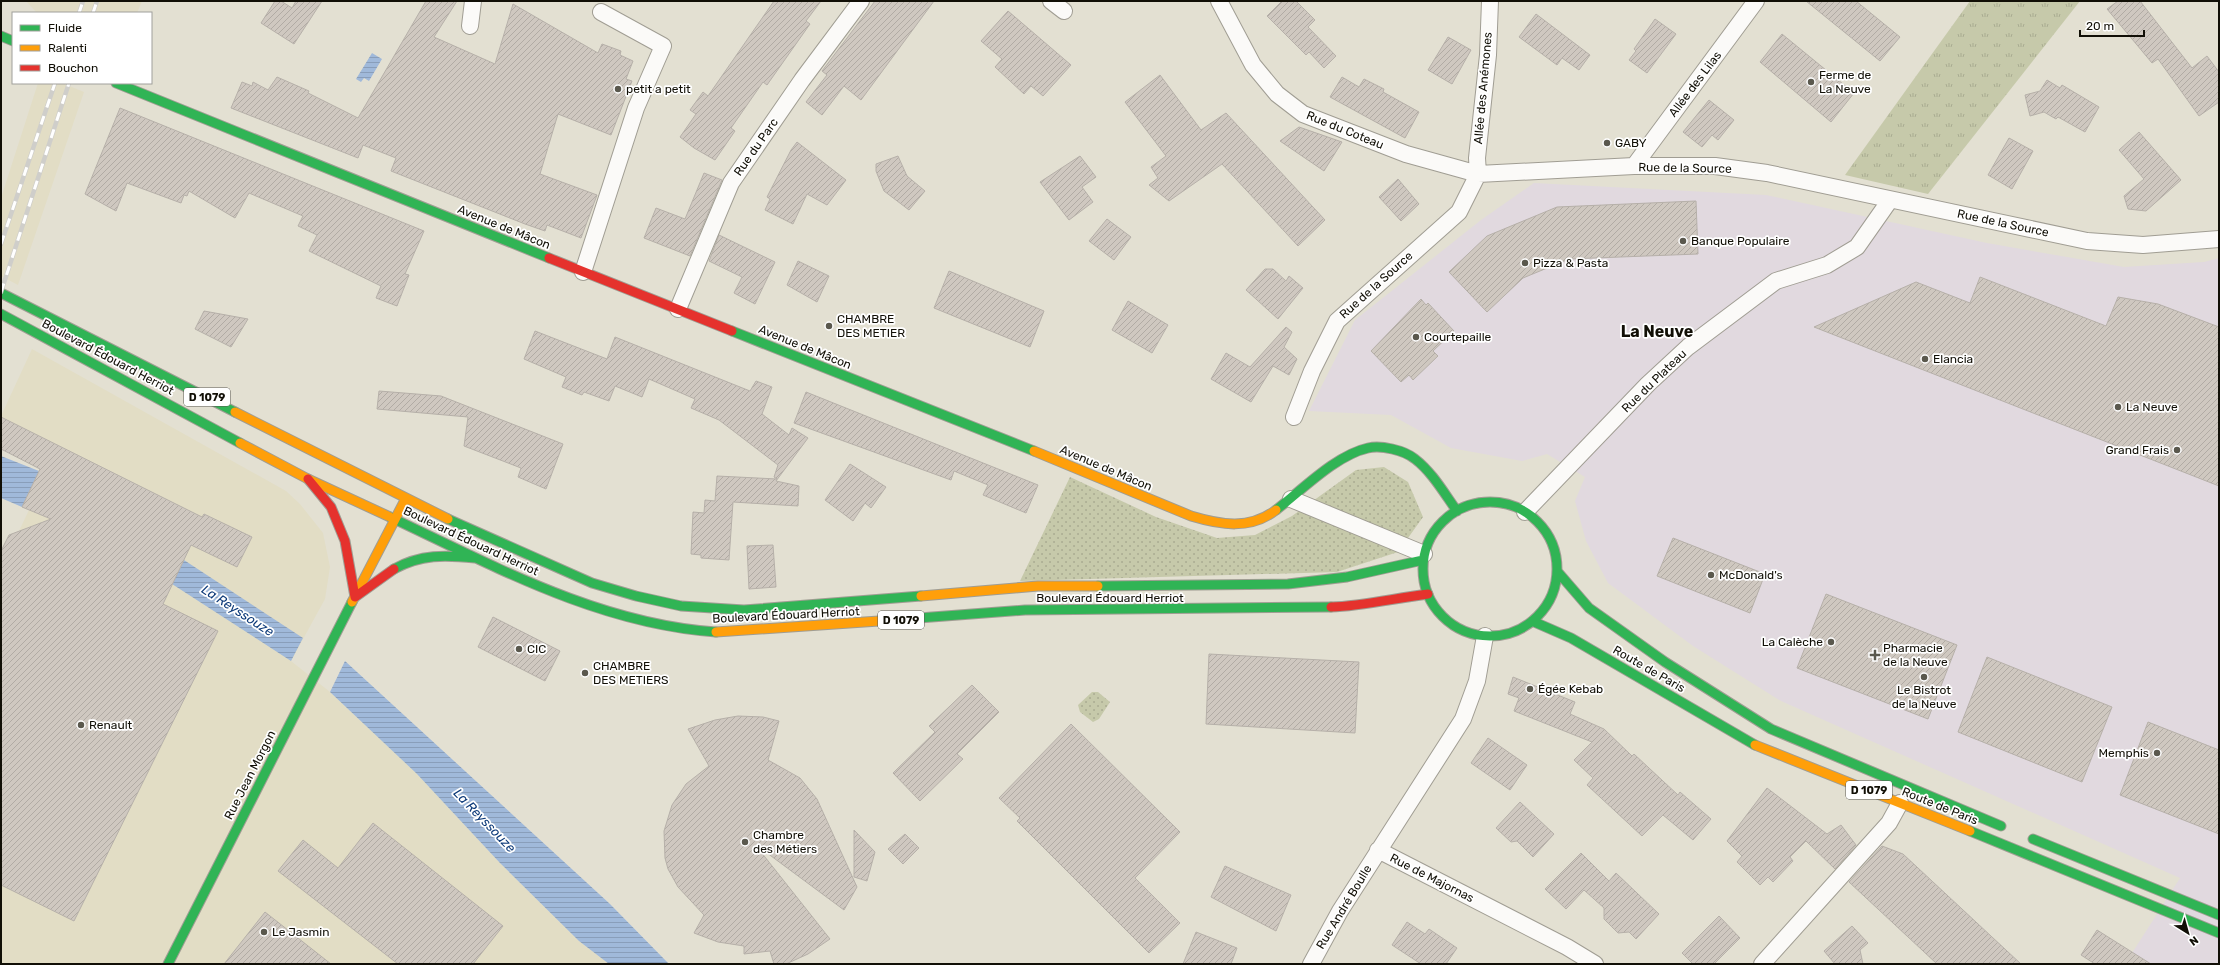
<svg xmlns="http://www.w3.org/2000/svg" width="2220" height="965" viewBox="0 0 2220 965" font-family="Rubik,sans-serif">
<defs>
<pattern id="grass-tufts" width="24" height="20" patternUnits="userSpaceOnUse"><rect width="24" height="20" fill="#c6c9aa"/><path d="M3 7l-1-3M5 7V3M7 7l1-3M15 17l-1-3M17 17v-4M19 17l1-3" fill="none" stroke="#a9ab91"/></pattern>
<pattern id="park-dots" width="8" height="8" patternUnits="userSpaceOnUse"><rect width="8" height="8" fill="#c6c9aa"/><path d="M2 2h.1M6 6h.1" fill="none" stroke="#a9ab91" stroke-width="1.8" stroke-linecap="round"/></pattern>
<pattern id="water-rules" width="6" height="5" patternUnits="userSpaceOnUse"><rect width="6" height="5" fill="#a0b9da"/><path d="M0 2.5h6" fill="none" stroke="#899eba"/></pattern>
<pattern id="building-hatch" width="6" height="6" patternUnits="userSpaceOnUse"><rect width="6" height="6" fill="#cfc8c0"/><path d="M-1 1l2-2M0 6l6-6M5 7l2-2" fill="none" stroke="#b1aba4"/></pattern>
</defs>
<rect width="100%" height="100%" fill="#e3e0d2"/>
<path fill="#e1d9df" d="M 1534,183 L 1766,195 L 1987,243 L 2124,267 L 2204,262 L 2219,258 L 2219,964 L 2125,964 L 2180,878 L 1781,701 L 1693,646 L 1608,583 L 1586,541 L 1575,501 L 1585,477 L 1547,454 L 1522,461 L 1451,448 L 1391,415 L 1309,411 L 1355,320 L 1481,220 Z"/>
<path fill="#e2ddc5" d="M 26,1 L 142,1 L 137,13 L 37,13 Z
M 38,83 L 62,83 L 84,92 L 18,285 L 1,276 L 1,198 Z
M 32,349 L 286,491 L 300,504 L 323,533 L 330,567 L 325,599 L 291,661 L 330,692 L 417,774 L 500,863 L 579,941 L 609,964 L 1,964 L 1,551 L 9,535 L 19,531 L 29,510 L 22,507 L 40,469 L 1,449 L 1,416 Z"/>
<path fill="url(#grass-tufts)" d="M 1970,1 L 2080,1 L 1928,194 L 1845,175 Z"/>
<path fill="url(#park-dots)" d="M 1384,467 L 1408,482 L 1423,517 L 1398,552 L 1337,572 L 1020,581 L 1070,477 L 1156,517 L 1217,538 L 1255,535 L 1292,516 L 1356,470 Z
M 1092,692 L 1098,692 L 1110,702 L 1099,719 L 1093,722 L 1080,712 L 1078,705 Z"/>
<path fill="url(#water-rules)" d="M 372,53 L 382,59 L 369,81 L 364,78 L 361,82 L 356,79 Z
M 1,456 L 39,471 L 22,507 L 1,498 Z
M 184,560 L 303,638 L 291,661 L 172,584 Z
M 345,661 L 610,904 L 669,964 L 609,964 L 579,941 L 500,863 L 417,774 L 330,692 Z"/>
<path fill="url(#building-hatch)" stroke="#b6b0a9" d="M 275,1 L 281,1 L 292,8 L 296,1 L 322,1 L 294,44 L 261,23 Z
M 426,1 L 457,1 L 434,37 L 495,64 L 513,4 L 598,53 L 602,44 L 621,51 L 620,55 L 633,61 L 626,79 L 632,81 L 611,135 L 558,114 L 540,174 L 597,195 L 581,238 L 547,225 L 545,231 L 525,224 L 391,171 L 396,158 L 363,145 L 358,158 L 231,108 L 242,82 L 252,86 L 253,82 L 268,90 L 277,77 L 309,91 L 308,93 L 358,118 Z
M 774,1 L 821,1 L 806,21 L 810,24 L 767,85 L 763,82 L 731,128 L 735,131 L 715,160 L 694,148 L 680,137 L 696,114 L 690,110 L 703,92 L 708,96 Z
M 875,1 L 934,1 L 861,100 L 844,86 L 822,115 L 806,102 L 827,75 L 822,71 Z
M 1282,1 L 1296,1 L 1315,20 L 1308,27 L 1336,56 L 1324,68 L 1309,52 L 1306,55 L 1267,16 Z
M 1806,1 L 1856,1 L 1900,37 L 1880,61 Z
M 2118,1 L 2140,1 L 2192,68 L 2207,56 L 2219,72 L 2219,102 L 2199,116 L 2158,59 L 2152,63 L 2107,9 Z
M 1008,11 L 1071,65 L 1043,96 L 1031,86 L 1024,94 L 995,67 L 1002,59 L 981,41 Z
M 1536,14 L 1590,55 L 1579,70 L 1562,58 L 1557,65 L 1519,37 Z
M 1655,19 L 1676,34 L 1647,73 L 1629,60 L 1636,51 L 1634,49 Z
M 1782,34 L 1854,93 L 1831,122 L 1760,62 Z
M 1448,37 L 1471,50 L 1452,84 L 1428,70 Z
M 1160,75 L 1201,130 L 1226,113 L 1325,220 L 1298,246 L 1222,164 L 1169,201 L 1149,185 L 1158,178 L 1151,167 L 1166,156 L 1125,102 Z
M 1342,77 L 1359,87 L 1364,79 L 1384,89 L 1383,92 L 1419,112 L 1405,138 L 1330,97 Z
M 2047,80 L 2060,88 L 2062,85 L 2099,107 L 2085,132 L 2058,117 L 2056,119 L 2044,112 L 2030,116 L 2025,95 L 2040,91 Z
M 1709,100 L 1734,120 L 1718,140 L 1712,135 L 1702,147 L 1683,132 Z
M 120,108 L 424,231 L 405,274 L 409,275 L 397,306 L 376,298 L 381,286 L 309,251 L 317,235 L 298,226 L 303,216 L 249,193 L 235,218 L 189,191 L 187,196 L 184,195 L 181,203 L 127,183 L 116,211 L 85,194 Z
M 1299,127 L 1342,142 L 1324,171 L 1280,141 Z
M 2139,132 L 2181,180 L 2146,211 L 2128,209 L 2124,196 L 2144,179 L 2119,150 Z
M 2009,138 L 2033,151 L 2012,189 L 1988,175 Z
M 797,142 L 846,180 L 827,205 L 807,194 L 793,224 L 765,210 L 770,199 L 767,197 L 791,150 Z
M 898,156 L 907,176 L 925,191 L 909,210 L 884,191 L 876,171 L 876,164 Z
M 1080,156 L 1096,177 L 1082,187 L 1093,202 L 1069,220 L 1040,182 Z
M 704,173 L 722,180 L 690,256 L 644,238 L 656,208 L 685,219 Z
M 1398,179 L 1419,204 L 1401,221 L 1379,197 Z
M 1696,201 L 1698,254 L 1569,259 L 1523,278 L 1487,312 L 1449,272 L 1487,236 L 1557,207 Z
M 1107,219 L 1131,237 L 1114,260 L 1089,241 Z
M 719,235 L 775,262 L 755,304 L 734,293 L 742,277 L 709,261 Z
M 798,261 L 829,276 L 817,302 L 787,285 Z
M 1265,269 L 1273,269 L 1286,281 L 1289,276 L 1303,288 L 1278,319 L 1246,290 Z
M 949,271 L 1044,311 L 1030,347 L 934,308 Z
M 1980,277 L 2106,326 L 2118,297 L 2158,304 L 2219,327 L 2219,486 L 1814,327 L 1916,282 L 1970,303 Z
M 1421,299 L 1426,305 L 1428,303 L 1454,331 L 1433,351 L 1438,356 L 1413,380 L 1409,375 L 1401,382 L 1371,351 Z
M 1128,301 L 1168,325 L 1152,353 L 1112,330 Z
M 204,311 L 248,319 L 231,347 L 195,329 Z
M 1286,327 L 1292,332 L 1284,347 L 1297,359 L 1289,375 L 1273,366 L 1251,402 L 1211,379 L 1226,353 L 1250,367 Z
M 535,331 L 607,359 L 615,337 L 750,391 L 756,381 L 772,387 L 762,414 L 789,435 L 792,428 L 808,438 L 776,481 L 799,486 L 798,506 L 733,502 L 729,560 L 701,558 L 701,555 L 691,554 L 693,512 L 704,513 L 705,500 L 715,501 L 717,476 L 777,479 L 774,477 L 778,465 L 719,420 L 691,408 L 695,399 L 649,379 L 642,397 L 615,386 L 609,401 L 584,392 L 582,395 L 562,387 L 566,377 L 524,359 Z
M 379,391 L 441,396 L 563,444 L 546,489 L 518,477 L 521,468 L 464,446 L 468,417 L 377,409 Z
M 806,392 L 1038,485 L 1026,513 L 983,495 L 988,485 L 954,471 L 951,480 L 794,423 Z
M 1,417 L 202,517 L 204,514 L 252,537 L 237,567 L 191,545 L 163,604 L 218,631 L 74,921 L 1,885 L 1,551 L 9,535 L 51,519 L 22,507 L 40,469 L 1,449 Z
M 850,464 L 886,487 L 871,508 L 865,503 L 853,521 L 825,500 Z
M 1673,538 L 1765,574 L 1750,613 L 1657,576 Z
M 773,545 L 776,587 L 749,589 L 747,546 Z
M 1826,594 L 1957,645 L 1928,719 L 1797,668 Z
M 493,617 L 560,651 L 545,681 L 478,647 Z
M 1209,654 L 1359,662 L 1355,733 L 1206,724 Z
M 1987,657 L 2112,707 L 2082,782 L 1958,732 Z
M 1513,677 L 1575,702 L 1570,714 L 1604,729 L 1632,756 L 1634,754 L 1678,795 L 1680,792 L 1711,819 L 1693,840 L 1663,815 L 1642,836 L 1587,785 L 1593,778 L 1574,760 L 1592,742 L 1514,711 L 1519,698 L 1508,694 Z
M 972,685 L 999,712 L 957,754 L 963,759 L 920,801 L 893,773 L 935,732 L 929,726 Z
M 738,716 L 763,717 L 779,721 L 768,760 L 800,778 L 817,799 L 857,887 L 844,910 L 763,850 L 761,852 L 830,939 L 808,954 L 786,964 L 774,964 L 770,951 L 744,954 L 744,946 L 718,942 L 694,933 L 704,915 L 678,887 L 668,869 L 665,858 L 664,831 L 672,805 L 686,784 L 709,766 L 688,729 L 715,720 Z
M 2148,722 L 2219,750 L 2219,834 L 2120,795 Z
M 1071,724 L 1180,832 L 1135,878 L 1180,923 L 1149,953 L 1017,821 L 1020,818 L 999,798 Z
M 1488,738 L 1527,765 L 1510,790 L 1471,763 Z
M 1767,788 L 1827,834 L 1841,825 L 1856,845 L 1835,869 L 1806,841 L 1790,857 L 1793,861 L 1773,882 L 1768,877 L 1760,885 L 1737,862 L 1742,856 L 1727,841 Z
M 1520,802 L 1554,834 L 1533,857 L 1517,841 L 1511,842 L 1496,828 Z
M 373,823 L 503,926 L 473,964 L 398,964 L 278,871 L 303,840 L 338,868 Z
M 854,830 L 875,852 L 867,881 L 854,877 Z
M 905,834 L 919,848 L 903,864 L 888,849 Z
M 1882,846 L 1903,854 L 2021,964 L 1937,964 L 1849,882 Z
M 1581,853 L 1609,881 L 1616,873 L 1659,914 L 1636,939 L 1629,932 L 1618,933 L 1604,919 L 1604,908 L 1584,890 L 1566,909 L 1545,889 Z
M 1225,866 L 1291,895 L 1276,931 L 1211,897 Z
M 265,912 L 331,964 L 224,964 Z
M 1719,916 L 1740,938 L 1714,964 L 1693,964 L 1682,953 Z
M 1407,922 L 1425,934 L 1429,929 L 1457,948 L 1446,964 L 1421,964 L 1392,945 Z
M 1852,926 L 1868,943 L 1860,950 L 1863,964 L 1835,964 L 1824,951 Z
M 2097,930 L 2151,964 L 2095,964 L 2081,955 Z
M 1196,932 L 1237,948 L 1231,964 L 1183,964 Z"/>
<g fill="none" stroke-linecap="round" stroke-linejoin="round">
<g stroke="#a09d93" stroke-width="18">
<path id="street" d="M 1051,1 L 1064,11
M 1219,1 L 1253,65 L 1277,94 L 1303,114 L 1406,154 L 1478,174 L 1634,166 L 1715,166 L 1767,173 L 2087,241 L 2143,245 L 2219,239
M 470,26 L 473,1
M 1634,166 L 1756,1
M 583,272 L 636,108 L 663,46 L 601,12
M 678,309 L 731,183 L 802,80 L 861,1
M 1294,417 L 1312,371 L 1337,321 L 1459,212 L 1478,174 L 1477,158 L 1488,55 L 1490,1
M 1291,499 L 1424,554
M 1525,512 L 1648,384 L 1688,347 L 1776,281 L 1827,265 L 1857,247 L 1890,200
M 1378,850 L 1567,947 L 1595,964
M 1311,964 L 1340,911 L 1463,719 L 1477,681 L 1485,636
M 1762,964 L 1889,823 L 1900,803"/>
</g>
<g stroke="#a09d93" stroke-width="11">
<path id="fast" d="M 1,36 L 13,41
M 116,83 L 549,258
M 1,293 L 235,412
M 1,314 L 240,443
M 732,331 L 1034,451
M1423 569a67 67 0 1 1 134 0a67 67 0 1 1-134 0Z
M 1276,510 C 1302,490 1336,455 1368,448 C 1381,445 1404,450 1415,459 C 1432,472 1444,493 1457,511
M 390,517 C 494,566 599,624 716,632
M 448,519 L 592,583 L 636,596 L 681,606 L 744,610 L 921,596
M 394,569 C 421,554 445,555 475,558
M 1557,571 L 1589,608 L 1665,662 L 1771,729 L 2001,826
M 1098,586 L 1288,584 L 1347,577 L 1423,560
M 879,621 L 1025,610 L 1331,607
M 1532,621 L 1571,638 L 1755,745
M 1970,831 L 2219,933
M 2033,839 L 2219,915
M 168,964 L 352,602"/>
</g>
<g stroke="#a09d93" stroke-width="11">
<path id="slow" d="M 235,412 L 448,519
M 240,443 L 308,479 L 390,517
M 1034,451 L 1191,516 C 1221,525 1250,530 1276,510
M 921,596 L 1038,586 L 1098,586
M 352,602 L 404,502
M 716,632 L 879,621
M 1755,745 L 1970,831"/>
</g>
<g stroke="#a09d93" stroke-width="11">
<path id="jam" d="M 549,258 L 732,331
M 308,479 L 331,507 L 345,541 L 355,597 L 394,569
M 1331,607 C 1363,606 1395,598 1428,594"/>
</g>
<use href="#street" stroke="#fbfaf8" stroke-width="16"/>
<use href="#fast" stroke="#30b455" stroke-width="9"/>
<use href="#slow" stroke="#ff9f0a" stroke-width="9"/>
<use href="#jam" stroke="#e5322d" stroke-width="9"/>
<g stroke="#cfceca" stroke-width="4.5">
<path id="rail" d="M 79,13 L 83,1
M 93,13 L 97,1
M 1,244 L 55,83
M 1,292 L 69,83"/>
</g>
<use href="#rail" stroke="#fff" stroke-width="3" stroke-dasharray="9" stroke-linecap="butt"/>
</g>
<g fill="#5a584d" stroke="#fff" stroke-width="1.5">
<circle cx="1811" cy="82" r="4"/>
<circle cx="618" cy="89" r="4"/>
<circle cx="1607" cy="143" r="4"/>
<circle cx="1683" cy="241" r="4"/>
<circle cx="1525" cy="263" r="4"/>
<circle cx="829" cy="326" r="4"/>
<circle cx="1416" cy="337" r="4"/>
<circle cx="1925" cy="359" r="4"/>
<circle cx="2118" cy="407" r="4"/>
<circle cx="2177" cy="450" r="4"/>
<circle cx="1711" cy="575" r="4"/>
<circle cx="1831" cy="642" r="4"/>
<circle cx="519" cy="649" r="4"/>
<path d="M1873 649h4v4h4v4h-4v4h-4v-4h-4v-4h4z"/>
<circle cx="585" cy="673" r="4"/>
<circle cx="1924" cy="677" r="4"/>
<circle cx="1530" cy="689" r="4"/>
<circle cx="81" cy="725" r="4"/>
<circle cx="2157" cy="753" r="4"/>
<circle cx="745" cy="842" r="4"/>
<circle cx="264" cy="932" r="4"/>
</g>
<g text-anchor="middle" stroke-width="3.5" stroke-linejoin="round" paint-order="stroke">
<g fill="#fff" stroke="#585751" stroke-width="1">
<rect x="184" y="388" width="46" height="18" rx="3"/>
<rect x="878" y="611" width="46" height="18" rx="3"/>
<rect x="1846" y="781" width="46" height="18" rx="3"/>
</g>
<g font-size="11" font-weight="bold" fill="#110f06">
<text x="207" y="401">D 1079</text>
<text x="901" y="624">D 1079</text>
<text x="1869" y="794">D 1079</text>
</g>
<g font-size="12" fill="#110f06" stroke="#fff" text-anchor="start">
<text x="1819" y="79">Ferme de<tspan x="1819" dy="14">La Neuve</tspan></text>
<text x="626" y="93">petit a petit</text>
<text x="1615" y="147">GABY</text>
<text x="1691" y="245">Banque Populaire</text>
<text x="1533" y="267">Pizza &amp; Pasta</text>
<text x="837" y="323">CHAMBRE<tspan x="837" dy="14">DES METIER</tspan></text>
<text x="1424" y="341">Courtepaille</text>
<text x="1933" y="363">Elancia</text>
<text x="2126" y="411">La Neuve</text>
<text x="2169" y="454" text-anchor="end">Grand Frais</text>
<text x="1719" y="579">McDonald's</text>
<text x="1823" y="646" text-anchor="end">La Calèche</text>
<text x="1883" y="652">Pharmacie<tspan x="1883" dy="14">de la Neuve</tspan></text>
<text x="527" y="653">CIC</text>
<text x="593" y="670">CHAMBRE<tspan x="593" dy="14">DES METIERS</tspan></text>
<text x="1538" y="693">Égée Kebab</text>
<text x="1924" y="694" text-anchor="middle">Le Bistrot<tspan x="1924" dy="14">de la Neuve</tspan></text>
<text x="89" y="729">Renault</text>
<text x="2149" y="757" text-anchor="end">Memphis</text>
<text x="753" y="839">Chambre<tspan x="753" dy="14">des Métiers</tspan></text>
<text x="272" y="936">Le Jasmin</text>
</g>
<g font-size="12" fill="#110f06" stroke="#fff">
<text transform="translate(1695 84) rotate(-53)" y="4">Allée des Lilas</text>
<text transform="translate(1483 88) rotate(-85)" y="4">Allée des Anémones</text>
<text transform="translate(1345 130) rotate(22)" y="4">Rue du Coteau</text>
<text transform="translate(756 147) rotate(-55)" y="4">Rue du Parc</text>
<text transform="translate(1685 168) rotate(1)" y="4">Rue de la Source</text>
<text transform="translate(2003 223) rotate(12)" y="4">Rue de la Source</text>
<text transform="translate(504 227) rotate(22)" y="4">Avenue de Mâcon</text>
<text transform="translate(1376 285) rotate(-42)" y="4">Rue de la Source</text>
<text transform="translate(805 347) rotate(22)" y="4">Avenue de Mâcon</text>
<text transform="translate(108 357) rotate(28)" y="4">Boulevard Édouard Herriot</text>
<text transform="translate(1654 381) rotate(-44)" y="4">Rue du Plateau</text>
<text transform="translate(1106 468) rotate(23)" y="4">Avenue de Mâcon</text>
<text transform="translate(471 541) rotate(25)" y="4">Boulevard Édouard Herriot</text>
<text x="1110" y="602">Boulevard Édouard Herriot</text>
<text transform="translate(786 615) rotate(-3)" y="4">Boulevard Édouard Herriot</text>
<text transform="translate(1649 669) rotate(30)" y="4">Route de Paris</text>
<text transform="translate(250 775) rotate(-63)" y="4">Rue Jean Morgon</text>
<text transform="translate(1940 806) rotate(22)" y="4">Route de Paris</text>
<text transform="translate(1432 878) rotate(27)" y="4">Rue de Majornas</text>
<text transform="translate(1344 907) rotate(-59)" y="4">Rue André Boulle</text>
</g>
<g font-size="13" font-style="italic" fill="#0c3978" stroke="#fff">
<text transform="translate(238 610) rotate(33)" y="5">La Reyssouze</text>
<text transform="translate(485 820) rotate(46)" y="5">La Reyssouze</text>
</g>
<g font-size="16" font-weight="bold" fill="#110f06" stroke="#fff">
<text x="1657" y="337">La Neuve</text>
</g>
</g>
<rect width="2220" height="965" fill="none" stroke="#110f06" stroke-width="4"/>
<rect x="12" y="12" width="140" height="72" fill="#ffffff" stroke="#a09f9b"/>
<rect x="20" y="25" width="20" height="6" fill="#30b455" stroke="#a09f9b"/>
<text x="48" y="32" font-size="12" fill="#110f06">Fluide</text>
<rect x="20" y="45" width="20" height="6" fill="#ff9f0a" stroke="#a09f9b"/>
<text x="48" y="52" font-size="12" fill="#110f06">Ralenti</text>
<rect x="20" y="65" width="20" height="6" fill="#e5322d" stroke="#a09f9b"/>
<text x="48" y="72" font-size="12" fill="#110f06">Bouchon</text>
<g transform="translate(2188 933) rotate(143)" stroke="#ffffff" stroke-width="3" paint-order="stroke">
<path d="M0-3L7 15L0 10L-7 15Z" fill="#110f06"/>
<text y="-6" font-size="11" font-weight="bold" text-anchor="middle" fill="#110f06">N</text>
</g>
<path d="M2080 30v6h64v-6" fill="none" stroke="#110f06" stroke-width="2"/>
<text x="2086" y="30" font-size="12" fill="#110f06" stroke="#ffffff" stroke-width="3" paint-order="stroke">20 m</text>
</svg>
